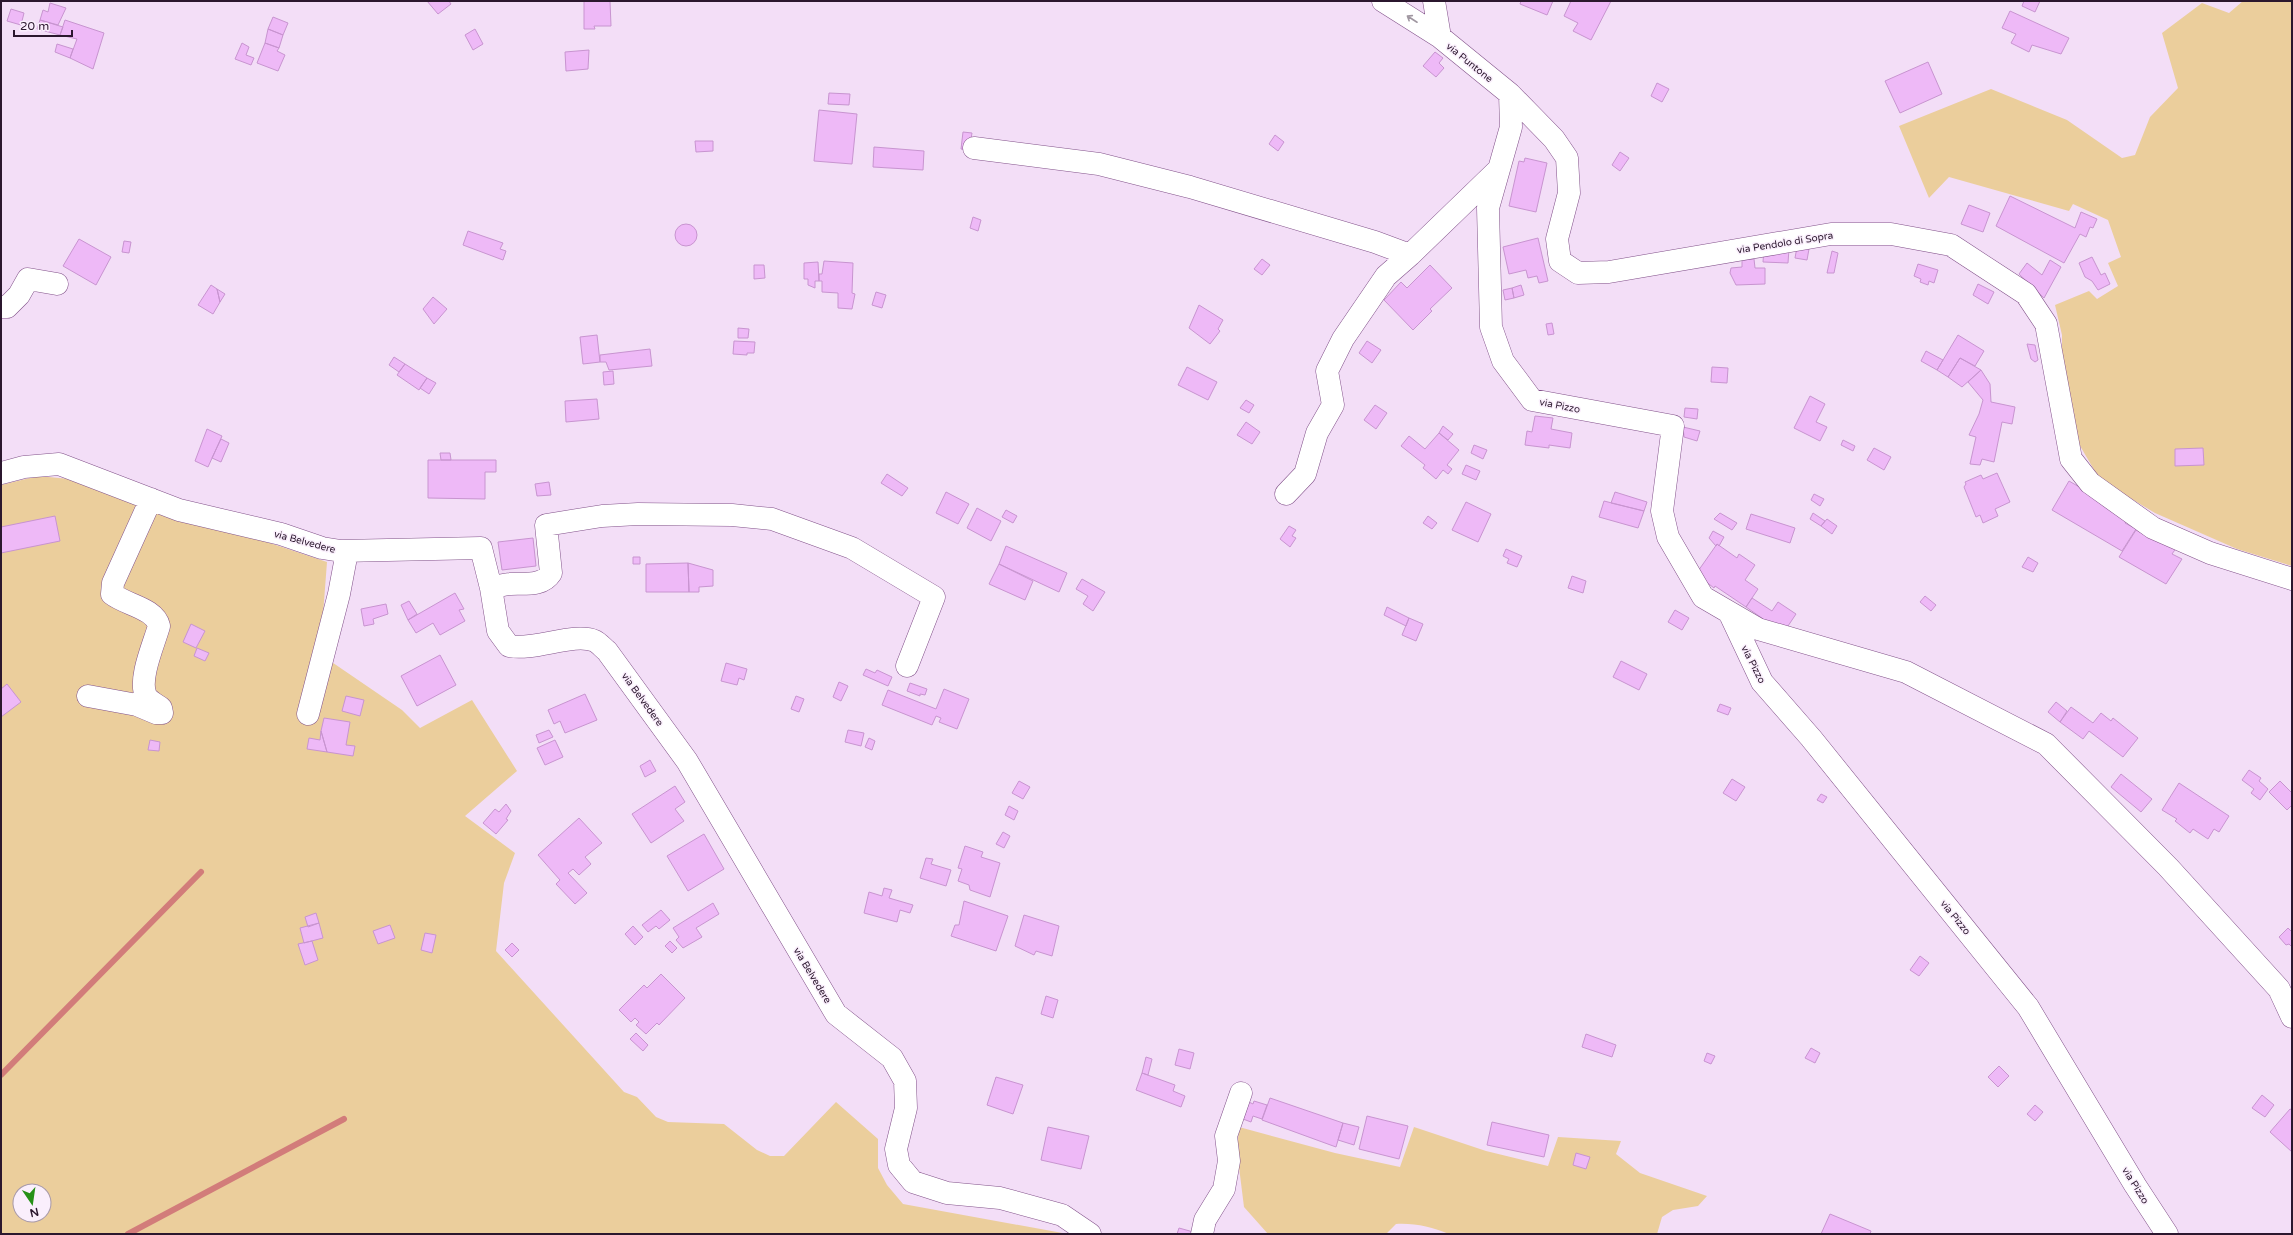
<svg xmlns="http://www.w3.org/2000/svg" width="2293" height="1235" viewBox="0 0 2293 1235" font-family="'Varela Round',sans-serif">
<rect width="100%" height="100%" fill="#f3def7"/>
<path fill="#ebce9c" fill-rule="evenodd" d="M 2243,1 L 2292,1 L 2292,566 L 2237,549 L 2155,513 L 2100,480 L 2069,427 L 2062,387 L 2062,335 L 2055,305 L 2089,291 L 2097,299 L 2118,286 L 2108,263 L 2121,257 L 2108,220 L 2073,204 L 2069,211 L 1949,177 L 1929,198 L 1899,126 L 1991,89 L 2067,120 L 2122,158 L 2135,155 L 2150,117 L 2178,88 L 2162,33 L 2202,3 L 2229,13 Z
M 38,476 L 80,480 L 327,562 L 320,654 L 402,710 L 420,728 L 472,700 L 517,771 L 465,816 L 515,853 L 504,883 L 496,951 L 624,1092 L 637,1097 L 656,1117 L 668,1122 L 724,1124 L 757,1150 L 770,1156 L 784,1156 L 836,1102 L 878,1139 L 878,1168 L 887,1185 L 903,1204 L 1068,1234 L 1,1234 L 1,485 ZM 20,1191 L 44,1191 L 44,1215 L 20,1215 Z
M 1239,1127 L 1335,1153 L 1400,1167 L 1414,1127 L 1486,1151 L 1548,1166 L 1558,1137 L 1621,1141 L 1616,1154 L 1640,1173 L 1707,1196 L 1698,1206 L 1673,1210 L 1662,1217 L 1657,1234 L 1449,1234 C 1432,1227 1415,1223 1396,1224 L 1386,1234 L 1268,1234 L 1244,1207 L 1237,1151 Z"/>
<g fill="none" stroke-linecap="round" stroke-linejoin="round">
<path stroke="#d27c7a" stroke-width="6" d="M 1,1075 L 201,872
M 128,1234 L 344,1119"/>
</g>
<path fill="#eeb9f7" stroke="#c894d0" d="M 427,1 L 449,1 L 451,4 L 438,14 Z
M 584,1 L 610,1 L 611,26 L 594,26 L 595,29 L 584,29 Z
M 1521,1 L 1553,1 L 1547,15 L 1520,4 Z
M 1571,1 L 1611,1 L 1591,40 L 1573,31 L 1578,23 L 1564,16 Z
M 2024,1 L 2040,1 L 2035,12 L 2022,6 Z
M 50,3 L 66,8 L 58,25 L 40,20 L 43,10 L 48,12 Z
M 11,9 L 24,13 L 21,25 L 7,21 Z
M 2010,11 L 2069,38 L 2061,54 L 2032,45 L 2029,52 L 2011,43 L 2016,34 L 2002,28 Z
M 273,17 L 288,23 L 283,35 L 268,29 Z
M 40,20 L 63,27 L 60,35 L 37,29 Z
M 65,20 L 104,33 L 93,69 L 70,58 L 77,39 L 60,35 Z
M 268,29 L 283,35 L 279,48 L 265,43 Z
M 475,29 L 483,44 L 473,50 L 465,35 Z
M 242,43 L 249,47 L 246,55 L 254,58 L 251,65 L 235,59 Z
M 265,43 L 279,48 L 277,51 L 285,55 L 278,71 L 257,63 Z
M 57,44 L 73,49 L 70,58 L 55,52 Z
M 589,50 L 588,69 L 566,71 L 565,52 Z
M 1435,52 L 1443,58 L 1439,63 L 1444,68 L 1436,77 L 1423,66 Z
M 1928,62 L 1942,94 L 1900,113 L 1885,81 Z
M 1657,83 L 1669,89 L 1662,102 L 1651,96 Z
M 829,93 L 850,94 L 849,105 L 828,104 Z
M 819,110 L 857,114 L 852,164 L 814,161 Z
M 963,132 L 972,133 L 969,150 L 961,149 Z
M 1275,135 L 1284,142 L 1278,151 L 1269,144 Z
M 695,141 L 713,141 L 713,151 L 696,152 Z
M 874,147 L 924,151 L 923,170 L 873,167 Z
M 1620,152 L 1629,158 L 1620,171 L 1612,165 Z
M 1525,158 L 1547,163 L 1536,212 L 1509,206 L 1519,161 L 1524,162 Z
M 2010,196 L 2075,228 L 2081,212 L 2097,219 L 2093,228 L 2090,227 L 2086,237 L 2080,234 L 2064,263 L 1996,226 Z
M 1969,205 L 1990,213 L 1983,232 L 1961,224 Z
M 973,217 L 981,220 L 978,231 L 970,228 Z
M675 235a11 11 0 1 1 22 0a11 11 0 1 1-22 0Z
M 468,231 L 503,243 L 500,249 L 506,251 L 503,260 L 463,245 Z
M 1538,238 L 1548,281 L 1539,283 L 1537,276 L 1528,278 L 1526,270 L 1509,274 L 1503,247 Z
M 79,239 L 111,257 L 96,285 L 63,266 Z
M 124,241 L 131,242 L 129,253 L 122,252 Z
M 1797,247 L 1809,249 L 1807,260 L 1795,258 Z
M 1764,248 L 1789,249 L 1788,263 L 1763,262 Z
M 1832,251 L 1838,253 L 1834,273 L 1827,273 Z
M 2092,257 L 2101,275 L 2105,273 L 2110,284 L 2098,290 L 2092,281 L 2085,277 L 2079,263 Z
M 1262,259 L 1270,265 L 1262,275 L 1254,269 Z
M 1754,259 L 1755,268 L 1765,268 L 1765,284 L 1736,285 L 1730,273 L 1731,268 L 1742,267 L 1742,260 Z
M 2050,260 L 2061,267 L 2044,298 L 2019,274 L 2027,263 L 2042,275 Z
M 824,261 L 853,263 L 852,293 L 855,294 L 852,309 L 838,308 L 838,293 L 822,292 L 822,281 L 819,281 L 819,274 L 822,274 Z
M 818,262 L 819,281 L 815,281 L 815,288 L 808,285 L 808,279 L 804,279 L 804,263 Z
M 1918,264 L 1938,270 L 1934,283 L 1929,281 L 1928,285 L 1920,282 L 1921,279 L 1914,276 Z
M 754,265 L 764,265 L 765,278 L 754,279 Z
M 1430,265 L 1452,288 L 1430,309 L 1432,311 L 1413,330 L 1384,300 L 1401,282 L 1407,288 Z
M 1978,284 L 1994,292 L 1988,304 L 1973,295 Z
M 211,285 L 217,289 L 220,302 L 213,314 L 198,305 Z
M 1521,285 L 1524,295 L 1514,298 L 1512,288 Z
M 1512,288 L 1514,298 L 1505,300 L 1503,290 Z
M 217,289 L 225,294 L 220,302 Z
M 876,292 L 886,295 L 882,308 L 872,305 Z
M 433,297 L 447,309 L 434,324 L 423,309 Z
M 1199,305 L 1223,320 L 1218,329 L 1220,331 L 1210,344 L 1189,328 Z
M 1552,323 L 1554,334 L 1548,335 L 1546,324 Z
M 738,328 L 749,329 L 748,338 L 738,338 Z
M 597,335 L 600,362 L 583,364 L 580,337 Z
M 1958,335 L 1984,351 L 1975,366 L 1960,358 L 1948,377 L 1937,370 Z
M 734,341 L 755,342 L 754,353 L 747,353 L 747,355 L 733,354 Z
M 1367,341 L 1381,350 L 1372,363 L 1359,353 Z
M 2027,344 L 2035,345 L 2038,360 L 2035,362 L 2031,359 Z
M 650,349 L 652,366 L 609,370 L 606,362 L 600,362 L 600,355 Z
M 1926,351 L 1943,360 L 1937,370 L 1921,361 Z
M 394,357 L 405,364 L 399,372 L 389,365 Z
M 1960,358 L 1981,370 L 1962,387 L 1948,377 Z
M 405,364 L 427,378 L 419,390 L 397,375 Z
M 1187,367 L 1217,382 L 1208,400 L 1178,385 Z
M 1712,367 L 1728,368 L 1727,383 L 1711,382 Z
M 1981,370 L 1990,384 L 1991,402 L 2015,407 L 2012,424 L 2002,422 L 1994,462 L 1982,459 L 1980,465 L 1970,464 L 1976,437 L 1969,435 L 1979,414 L 1983,400 L 1968,382 Z
M 613,371 L 614,384 L 604,385 L 603,372 Z
M 427,378 L 436,383 L 429,394 L 420,388 Z
M 1810,396 L 1825,404 L 1816,422 L 1827,427 L 1820,441 L 1794,428 Z
M 597,399 L 599,419 L 566,422 L 565,401 Z
M 1246,400 L 1254,405 L 1249,413 L 1240,408 Z
M 1375,405 L 1387,413 L 1376,429 L 1364,420 Z
M 1685,408 L 1698,409 L 1697,419 L 1684,417 Z
M 1535,416 L 1553,418 L 1551,429 L 1572,433 L 1570,448 L 1549,445 L 1549,448 L 1525,445 L 1527,431 L 1532,432 Z
M 1246,422 L 1260,432 L 1252,444 L 1237,435 Z
M 1443,426 L 1453,434 L 1448,440 L 1439,433 Z
M 1683,427 L 1700,431 L 1697,441 L 1684,437 Z
M 207,429 L 222,436 L 208,467 L 195,461 Z
M 1439,433 L 1459,450 L 1447,465 L 1452,469 L 1448,474 L 1443,470 L 1436,479 L 1423,468 L 1425,465 L 1401,446 L 1409,436 L 1425,449 Z
M 221,439 L 229,443 L 221,462 L 212,458 Z
M 1843,440 L 1855,446 L 1853,451 L 1841,445 Z
M 1474,445 L 1487,450 L 1483,459 L 1471,453 Z
M 1874,448 L 1891,457 L 1884,470 L 1867,460 Z
M 2203,448 L 2204,465 L 2175,466 L 2175,449 Z
M 440,453 L 450,453 L 451,460 L 441,460 Z
M 428,460 L 496,460 L 496,472 L 485,472 L 485,499 L 428,498 Z
M 1466,465 L 1480,471 L 1476,480 L 1462,474 Z
M 1997,473 L 2010,502 L 1995,509 L 1998,516 L 1983,523 L 1980,515 L 1976,517 L 1964,487 L 1966,484 L 1965,482 L 1981,475 L 1983,479 Z
M 887,474 L 908,488 L 902,496 L 881,483 Z
M 2069,481 L 2129,516 L 2125,523 L 2136,529 L 2122,551 L 2052,510 Z
M 549,482 L 551,495 L 537,496 L 535,484 Z
M 946,492 L 969,504 L 958,524 L 936,513 Z
M 1615,492 L 1647,502 L 1644,511 L 1611,503 Z
M 1814,494 L 1824,499 L 1820,506 L 1811,500 Z
M 1604,501 L 1644,511 L 1638,528 L 1599,517 Z
M 1466,502 L 1491,514 L 1478,542 L 1452,530 Z
M 977,508 L 1001,521 L 991,541 L 967,528 Z
M 1006,510 L 1017,516 L 1013,523 L 1002,517 Z
M 1720,513 L 1737,523 L 1732,530 L 1714,519 Z
M 1813,513 L 1825,521 L 1821,526 L 1810,519 Z
M 1751,514 L 1795,528 L 1790,543 L 1746,529 Z
M 55,516 L 60,541 L 1,553 L 1,527 Z
M 1428,516 L 1437,523 L 1432,529 L 1423,523 Z
M 1827,519 L 1837,526 L 1832,534 L 1821,526 Z
M 1289,526 L 1296,530 L 1292,536 L 1296,538 L 1290,547 L 1280,539 Z
M 2136,530 L 2143,534 L 2179,544 L 2172,554 L 2182,559 L 2166,584 L 2119,557 Z
M 1713,531 L 1724,537 L 1719,546 L 1717,544 L 1716,546 L 1709,538 Z
M 533,538 L 536,566 L 502,570 L 498,542 Z
M 1717,544 L 1737,558 L 1739,554 L 1755,565 L 1745,580 L 1758,589 L 1746,607 L 1715,586 L 1714,588 L 1696,574 Z
M 1006,546 L 1067,573 L 1059,592 L 999,564 Z
M 1506,549 L 1522,556 L 1517,567 L 1507,563 L 1509,559 L 1503,556 Z
M 633,557 L 640,557 L 640,564 L 633,564 Z
M 2028,557 L 2038,563 L 2033,572 L 2022,567 Z
M 688,563 L 689,592 L 646,592 L 646,564 Z
M 688,563 L 713,570 L 713,586 L 699,587 L 699,592 L 689,592 Z
M 999,564 L 1033,581 L 1025,600 L 989,584 Z
M 1572,576 L 1586,581 L 1583,593 L 1568,588 Z
M 1082,579 L 1105,592 L 1093,611 L 1083,604 L 1088,596 L 1076,589 Z
M 455,593 L 464,609 L 459,610 L 465,621 L 440,635 L 433,623 L 416,633 L 408,620 Z
M 1925,596 L 1936,605 L 1931,611 L 1920,602 Z
M 1752,598 L 1772,611 L 1778,602 L 1796,614 L 1786,629 L 1769,623 L 1746,607 Z
M 409,601 L 417,614 L 408,620 L 401,605 Z
M 386,604 L 388,614 L 373,619 L 374,624 L 364,626 L 361,609 Z
M 1387,607 L 1409,618 L 1406,626 L 1384,615 Z
M 1675,610 L 1689,618 L 1682,630 L 1668,622 Z
M 1409,618 L 1423,624 L 1416,641 L 1402,635 Z
M 191,624 L 205,631 L 196,648 L 183,642 Z
M 197,648 L 209,653 L 205,661 L 194,656 Z
M 440,655 L 456,685 L 417,706 L 401,676 Z
M 1621,661 L 1647,674 L 1639,690 L 1613,677 Z
M 726,663 L 747,669 L 744,680 L 739,678 L 737,685 L 721,681 Z
M 866,669 L 875,673 L 877,670 L 892,677 L 888,686 L 863,675 Z
M 839,682 L 848,686 L 841,701 L 833,697 Z
M 910,683 L 927,689 L 925,695 L 920,694 L 920,696 L 907,691 Z
M 7,684 L 21,702 L 1,717 L 1,689 Z
M 944,689 L 969,699 L 957,729 L 939,722 L 941,718 L 936,716 L 932,725 L 882,705 L 888,690 L 936,709 Z
M 585,694 L 597,720 L 565,733 L 560,721 L 554,724 L 548,710 Z
M 346,696 L 364,700 L 360,716 L 342,711 Z
M 796,696 L 804,699 L 799,712 L 791,709 Z
M 2056,702 L 2067,711 L 2060,722 L 2048,712 Z
M 1720,704 L 1731,708 L 1728,715 L 1717,711 Z
M 2071,707 L 2093,723 L 2101,713 L 2111,721 L 2113,718 L 2138,738 L 2123,757 L 2089,731 L 2083,739 L 2060,722 Z
M 324,718 L 350,722 L 346,745 L 355,746 L 353,756 L 327,752 L 321,731 Z
M 549,730 L 553,737 L 539,743 L 536,735 Z
M 848,730 L 864,733 L 861,746 L 845,742 Z
M 321,731 L 327,752 L 307,749 L 309,738 L 320,740 Z
M 869,738 L 875,741 L 872,750 L 865,747 Z
M 150,740 L 160,742 L 159,751 L 148,750 Z
M 555,740 L 563,757 L 545,765 L 537,748 Z
M 650,760 L 656,771 L 645,777 L 640,766 Z
M 2249,770 L 2261,778 L 2259,781 L 2268,789 L 2260,800 L 2251,793 L 2254,789 L 2242,780 Z
M 2121,774 L 2152,799 L 2141,812 L 2111,787 Z
M 1732,779 L 1745,787 L 1736,801 L 1723,793 Z
M 1019,781 L 1030,787 L 1023,799 L 1012,793 Z
M 2280,781 L 2292,793 L 2292,805 L 2287,810 L 2269,792 Z
M 2179,783 L 2229,816 L 2219,832 L 2214,829 L 2208,839 L 2193,829 L 2190,833 L 2175,821 L 2177,819 L 2162,810 Z
M 675,786 L 685,802 L 675,809 L 684,821 L 651,843 L 632,814 Z
M 1821,794 L 1827,797 L 1823,803 L 1817,800 Z
M 506,804 L 511,811 L 506,819 L 508,820 L 496,834 L 483,823 L 495,809 L 499,812 Z
M 1009,806 L 1018,811 L 1014,820 L 1005,815 Z
M 579,818 L 602,843 L 585,857 L 591,864 L 579,875 L 573,869 L 568,873 L 587,893 L 575,904 L 556,884 L 560,880 L 538,855 Z
M 1003,832 L 1010,836 L 1004,848 L 996,844 Z
M 704,834 L 724,869 L 688,891 L 667,856 Z
M 965,846 L 983,852 L 981,857 L 1000,863 L 990,897 L 970,890 L 969,885 L 958,881 L 962,869 L 958,868 Z
M 926,858 L 933,859 L 931,864 L 951,870 L 946,886 L 920,878 Z
M 884,888 L 892,890 L 889,898 L 913,905 L 910,913 L 900,910 L 897,922 L 864,913 L 869,892 L 882,896 Z
M 964,901 L 1008,916 L 996,951 L 951,936 L 955,925 L 959,925 Z
M 713,903 L 719,914 L 696,928 L 702,937 L 683,948 L 676,940 L 679,937 L 673,928 Z
M 661,910 L 670,920 L 659,929 L 656,926 L 648,932 L 642,925 Z
M 316,913 L 319,923 L 308,927 L 305,917 Z
M 1024,915 L 1059,926 L 1052,956 L 1036,951 L 1034,955 L 1015,946 Z
M 319,923 L 323,938 L 304,943 L 300,928 Z
M 390,925 L 395,938 L 378,944 L 373,931 Z
M 633,926 L 643,937 L 635,945 L 625,934 Z
M 2288,928 L 2292,932 L 2292,947 L 2289,944 L 2286,945 L 2279,937 Z
M 425,933 L 436,935 L 432,953 L 421,950 Z
M 312,941 L 318,960 L 305,965 L 298,944 Z
M 670,941 L 677,948 L 672,953 L 665,946 Z
M 512,943 L 519,950 L 512,957 L 505,950 Z
M 1920,956 L 1929,963 L 1919,976 L 1910,970 Z
M 661,974 L 685,998 L 659,1025 L 657,1023 L 646,1034 L 636,1025 L 639,1022 L 635,1018 L 631,1022 L 619,1010 L 644,985 L 647,988 Z
M 1046,996 L 1058,1000 L 1053,1018 L 1041,1014 Z
M 636,1033 L 648,1045 L 643,1051 L 630,1039 Z
M 1586,1034 L 1616,1045 L 1612,1057 L 1582,1047 Z
M 1811,1048 L 1820,1053 L 1815,1063 L 1805,1058 Z
M 1179,1049 L 1194,1053 L 1190,1069 L 1175,1065 Z
M 1707,1053 L 1715,1056 L 1711,1064 L 1704,1061 Z
M 1146,1057 L 1152,1059 L 1148,1075 L 1142,1073 Z
M 1999,1066 L 2009,1076 L 1998,1087 L 1988,1077 Z
M 1142,1073 L 1175,1085 L 1173,1091 L 1185,1096 L 1181,1107 L 1136,1090 Z
M 996,1077 L 1023,1085 L 1013,1114 L 987,1105 Z
M 2262,1095 L 2274,1105 L 2265,1117 L 2252,1108 Z
M 1270,1098 L 1343,1123 L 1336,1147 L 1262,1120 Z
M 1254,1101 L 1267,1105 L 1262,1119 L 1253,1116 L 1251,1122 L 1243,1119 L 1249,1102 L 1253,1104 Z
M 2035,1105 L 2043,1112 L 2035,1121 L 2027,1114 Z
M 2290,1109 L 2292,1110 L 2292,1152 L 2270,1132 Z
M 1367,1116 L 1408,1126 L 1399,1159 L 1359,1149 Z
M 1492,1122 L 1549,1135 L 1544,1157 L 1487,1145 Z
M 1343,1123 L 1359,1127 L 1354,1145 L 1338,1140 Z
M 1048,1127 L 1089,1136 L 1081,1169 L 1041,1160 Z
M 1576,1153 L 1590,1157 L 1586,1169 L 1573,1165 Z
M 1830,1214 L 1871,1231 L 1870,1234 L 1821,1234 Z
M 1179,1228 L 1197,1233 L 1197,1234 L 1177,1234 Z"/>
<g fill="none" stroke-linecap="round" stroke-linejoin="round">
<g stroke="#82528a" stroke-width="23">
<path id="minor" d="M 1383,1 L 1440,37
M 1434,1 L 1440,37 L 1510,94 L 1554,139 L 1567,158 L 1569,193 L 1557,239 L 1560,261 L 1578,273 L 1609,272 L 1831,234 L 1891,234 L 1951,245 L 2026,294 L 2046,324 L 2071,459 L 2090,483 L 2153,528 L 2210,553 L 2292,579
M 1510,94 L 1511,127 L 1488,208 L 1491,327 L 1503,361 L 1532,400 L 1673,426 L 1662,511 L 1668,537 L 1703,597 L 1758,629 L 1906,672 L 2046,744 L 2168,867 L 2279,989 L 2292,1017
M 974,148 L 1099,164 L 1190,187 L 1375,242 L 1410,255 L 1498,170
M 1,307 L 7,307 L 19,295 L 28,279 L 57,284
M 1,473 L 24,467 L 59,464 L 179,510 L 281,534 L 322,548 L 341,551 L 481,548 L 491,588 L 498,631 L 509,646 C 535,651 574,632 595,641 C 599,643 603,648 607,651 L 687,761 L 836,1014 L 892,1058 L 905,1081 L 906,1108 L 896,1149 L 899,1165 L 913,1182 L 947,1193 L 1000,1198 L 1062,1215 L 1090,1234
M 1286,494 L 1305,474 L 1317,433 L 1333,405 L 1327,371 L 1343,339 L 1386,276 L 1410,255
M 491,588 C 497,587 504,584 510,584 C 524,583 542,587 551,573 L 546,525 L 602,516 L 638,514 L 732,515 L 772,519 L 852,548 L 934,597 L 907,666
M 1729,612 L 1762,682 L 1811,738 L 2028,1007 L 2135,1185 L 2167,1234
M 88,696 L 137,705 L 156,713 L 162,713 L 161,708 C 157,705 149,701 146,696 C 138,679 154,644 159,626 C 155,608 126,605 112,594 L 113,583 L 151,499
M 308,714 L 339,594 L 347,552
M 1202,1234 L 1205,1220 L 1224,1189 L 1229,1161 L 1226,1136 L 1241,1093"/>
</g>
<use href="#minor" stroke="#fff" stroke-width="22"/>
</g>
<defs><path id="oneway-shaft" d="M-6 0H5M1.5-3L5.5 0L1.5 3" fill="none" stroke-width="1.6" stroke-linecap="round" stroke-linejoin="round"/></defs>
<use stroke="#a097a1" href="#oneway-shaft" transform="translate(1412 19) rotate(-147)"/>
<g text-anchor="middle" stroke-width="3" stroke-linejoin="round" paint-order="stroke">
<g font-size="10" fill="#2b172e" stroke="#faeffc">
<text transform="translate(1470 62) rotate(39)" y="4">via Puntone</text>
<text transform="translate(1785 242) rotate(-9)" y="4">via Pendolo di Sopra</text>
<text transform="translate(1560 405) rotate(11)" y="4">via Pizzo</text>
<text transform="translate(305 541) rotate(15)" y="4">via Belvedere</text>
<text transform="translate(1754 664) rotate(63)" y="4">via Pizzo</text>
<text transform="translate(643 699) rotate(54)" y="4">via Belvedere</text>
<text transform="translate(1956 917) rotate(51)" y="4">via Pizzo</text>
<text transform="translate(813 975) rotate(59)" y="4">via Belvedere</text>
<text transform="translate(2136 1185) rotate(58)" y="4">via Pizzo</text>
</g>
</g>
<rect width="2293" height="1235" fill="none" stroke="#2b172e" stroke-width="4"/>
<g transform="translate(32 1203) rotate(167)"><circle r="19" fill="#faeffc" stroke="#a799aa"/>
<path d="M0-3L7 15L0 10L-7 15Z" fill="#269117"/>
<text y="-6" font-size="11" font-weight="bold" text-anchor="middle" fill="#2b172e">N</text>
</g>
<path d="M14 30v6h58v-6" fill="none" stroke="#2b172e" stroke-width="2"/>
<text x="20" y="30" font-size="12" fill="#2b172e" stroke="#faeffc" stroke-width="3" paint-order="stroke">20 m</text>
</svg>
